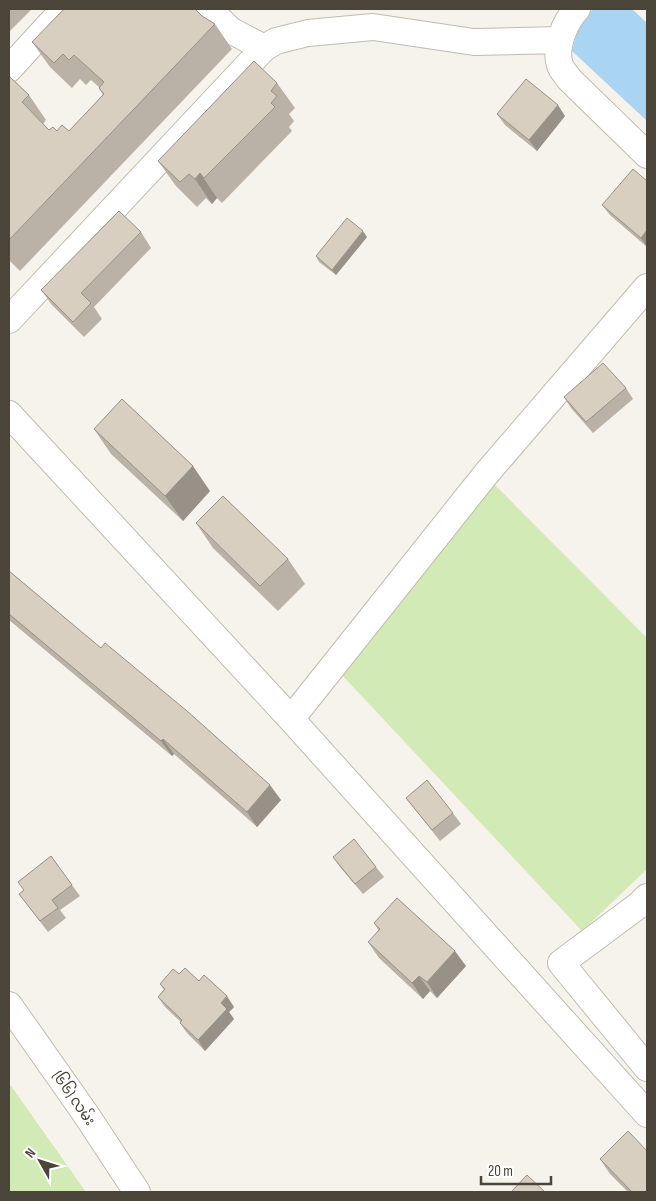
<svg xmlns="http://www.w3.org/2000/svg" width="656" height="1201" viewBox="0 0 656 1201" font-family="'Sofia Sans Condensed','Noto Sans Myanmar',sans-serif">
<rect width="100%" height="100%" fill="#f6f3ec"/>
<path fill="#d2eab5" d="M 491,481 L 647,638 L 647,869 L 582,931 L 341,674 Z
M 9,1083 L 86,1192 L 9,1192 Z"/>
<path fill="#a9d4f2" d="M 593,9 L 632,9 L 647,23 L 647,121 L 572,51 L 579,25 Z"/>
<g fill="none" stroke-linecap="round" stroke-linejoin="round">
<g stroke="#c2bbae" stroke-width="28">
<path id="minor" d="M 209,9 L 230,30 L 264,48 L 276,41 L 308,33 L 373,27 L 474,42 L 560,40
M 577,9 C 565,21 554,48 560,65 C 561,70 567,75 569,79 L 647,155
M 9,69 L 64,9
M 9,320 L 264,48
M 9,414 L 291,719 L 647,1114
M 291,719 L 486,474 L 647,287
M 647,897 L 639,905 L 561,963 L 647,1068
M 9,1005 L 85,1113 L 137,1192"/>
</g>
<use href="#minor" stroke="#fff" stroke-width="26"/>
</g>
<path fill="#bab2a6" d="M 9,9 L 32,9 L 9,32 Z
M 202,16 L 215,24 L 232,49 L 20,271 L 9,260 L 9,76 L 29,95 L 46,120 L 43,124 L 49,130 L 69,131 L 103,95 L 99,88 L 99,87 L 91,80 L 86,85 L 80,79 L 72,88 L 50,67 L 32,42 Z
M 277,83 L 295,108 L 289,114 L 294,121 L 289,127 L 292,131 L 222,203 L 217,198 L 212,204 L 206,198 L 197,207 L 176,186 L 158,161 Z
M 497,114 L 565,116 L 537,151 L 505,125 Z
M 647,181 L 647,247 L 610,215 L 602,205 Z
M 141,232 L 151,248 L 94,307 L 102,319 L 84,337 L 52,305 L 41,290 Z
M 367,237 L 336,275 L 319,262 L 316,256 Z
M 626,388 L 633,399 L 593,433 L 571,408 L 564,397 Z
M 94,429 L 210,491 L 183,521 L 111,454 Z
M 196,523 L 288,559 L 305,584 L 278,611 L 213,548 Z
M 9,571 L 281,800 L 257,827 L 174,754 L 172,756 L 9,620 Z
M 406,798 L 453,813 L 461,824 L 440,841 L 414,808 Z
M 51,856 L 80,896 L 60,910 L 66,918 L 48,932 L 19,894 L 24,891 Z
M 333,857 L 376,867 L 384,877 L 363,894 L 340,867 Z
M 374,923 L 466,966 L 437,998 L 430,991 L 423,999 L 379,958 L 368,942 L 379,931 Z
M 179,974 L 199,981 L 234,1007 L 229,1012 L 234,1019 L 205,1051 L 187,1033 L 180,1023 L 181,1022 L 165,1007 L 158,997 L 164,990 L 160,984 Z
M 600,1159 L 647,1192 L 628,1192 L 610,1174 Z"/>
<path fill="#979187" d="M 558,105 L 565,116 L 537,151 L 529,140 Z
M 200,173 L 217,198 L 212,204 L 195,179 Z
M 647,230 L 647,247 L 641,238 Z
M 363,231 L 367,237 L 336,275 L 332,270 Z
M 193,466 L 210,491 L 183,521 L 165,496 Z
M 163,739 L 174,754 L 172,756 L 161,741 Z
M 270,785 L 281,800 L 257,827 L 247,812 Z
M 455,951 L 466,966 L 437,998 L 427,982 Z
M 419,976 L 430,991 L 423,999 L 412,983 Z
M 227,996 L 234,1007 L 229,1012 L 234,1019 L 205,1051 L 198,1040 L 221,1003 Z"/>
<path fill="#d8cfc1" stroke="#979187" d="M 64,9 L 195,9 L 202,16 L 215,24 L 9,240 L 9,76 L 29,95 L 22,102 L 49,130 L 53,127 L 57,131 L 62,125 L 69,131 L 104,94 L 99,88 L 104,82 L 74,55 L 69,60 L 63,54 L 54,63 L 32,42 Z
M 254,61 L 277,83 L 271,91 L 277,96 L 271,103 L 275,107 L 204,178 L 200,173 L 195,179 L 189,174 L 180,182 L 158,161 Z
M 526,79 L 558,105 L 529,140 L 497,114 Z
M 633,169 L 647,181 L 647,230 L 641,238 L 602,205 Z
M 119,211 L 141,232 L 81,293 L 91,303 L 73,322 L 41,290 Z
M 347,218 L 363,231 L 332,270 L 316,256 Z
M 603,363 L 626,388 L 586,422 L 564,397 Z
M 122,399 L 193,466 L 165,496 L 94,429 Z
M 223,496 L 288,559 L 260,586 L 196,523 Z
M 9,571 L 101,648 L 105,643 L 187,711 L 270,785 L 247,812 L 163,739 L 161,741 L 9,614 Z
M 427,780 L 453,813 L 432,830 L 406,798 Z
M 354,839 L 376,867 L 355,884 L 333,857 Z
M 51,856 L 72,885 L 52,900 L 58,908 L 40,921 L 19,894 L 24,890 L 18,882 Z
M 397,898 L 455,951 L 427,982 L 419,976 L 412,983 L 368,942 L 380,929 L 374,923 Z
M 185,968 L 199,981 L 204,975 L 227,996 L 221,1003 L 227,1009 L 198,1040 L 180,1023 L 182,1020 L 158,997 L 165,989 L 160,984 L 173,969 L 179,974 Z
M 628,1131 L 647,1151 L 647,1192 L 632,1192 L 600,1159 Z
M 527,1175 L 545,1192 L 511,1192 Z"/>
<g text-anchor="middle" stroke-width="5" stroke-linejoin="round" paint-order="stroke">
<g font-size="15" fill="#4b4439" stroke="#fff">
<text transform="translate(74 1098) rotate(55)" y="5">(၆၆) လမ်း</text>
</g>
</g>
<rect width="656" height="1201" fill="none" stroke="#4b4439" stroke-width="20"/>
<g transform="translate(40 1161) rotate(309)" stroke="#ffffff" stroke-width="4" paint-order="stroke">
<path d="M0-4L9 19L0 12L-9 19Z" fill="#4b4439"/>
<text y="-8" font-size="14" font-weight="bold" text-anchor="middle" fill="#4b4439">N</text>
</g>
<path d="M481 1176v8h70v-8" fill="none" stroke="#4b4439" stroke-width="2.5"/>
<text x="488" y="1176" font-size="15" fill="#4b4439" stroke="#ffffff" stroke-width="4" paint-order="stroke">20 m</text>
</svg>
